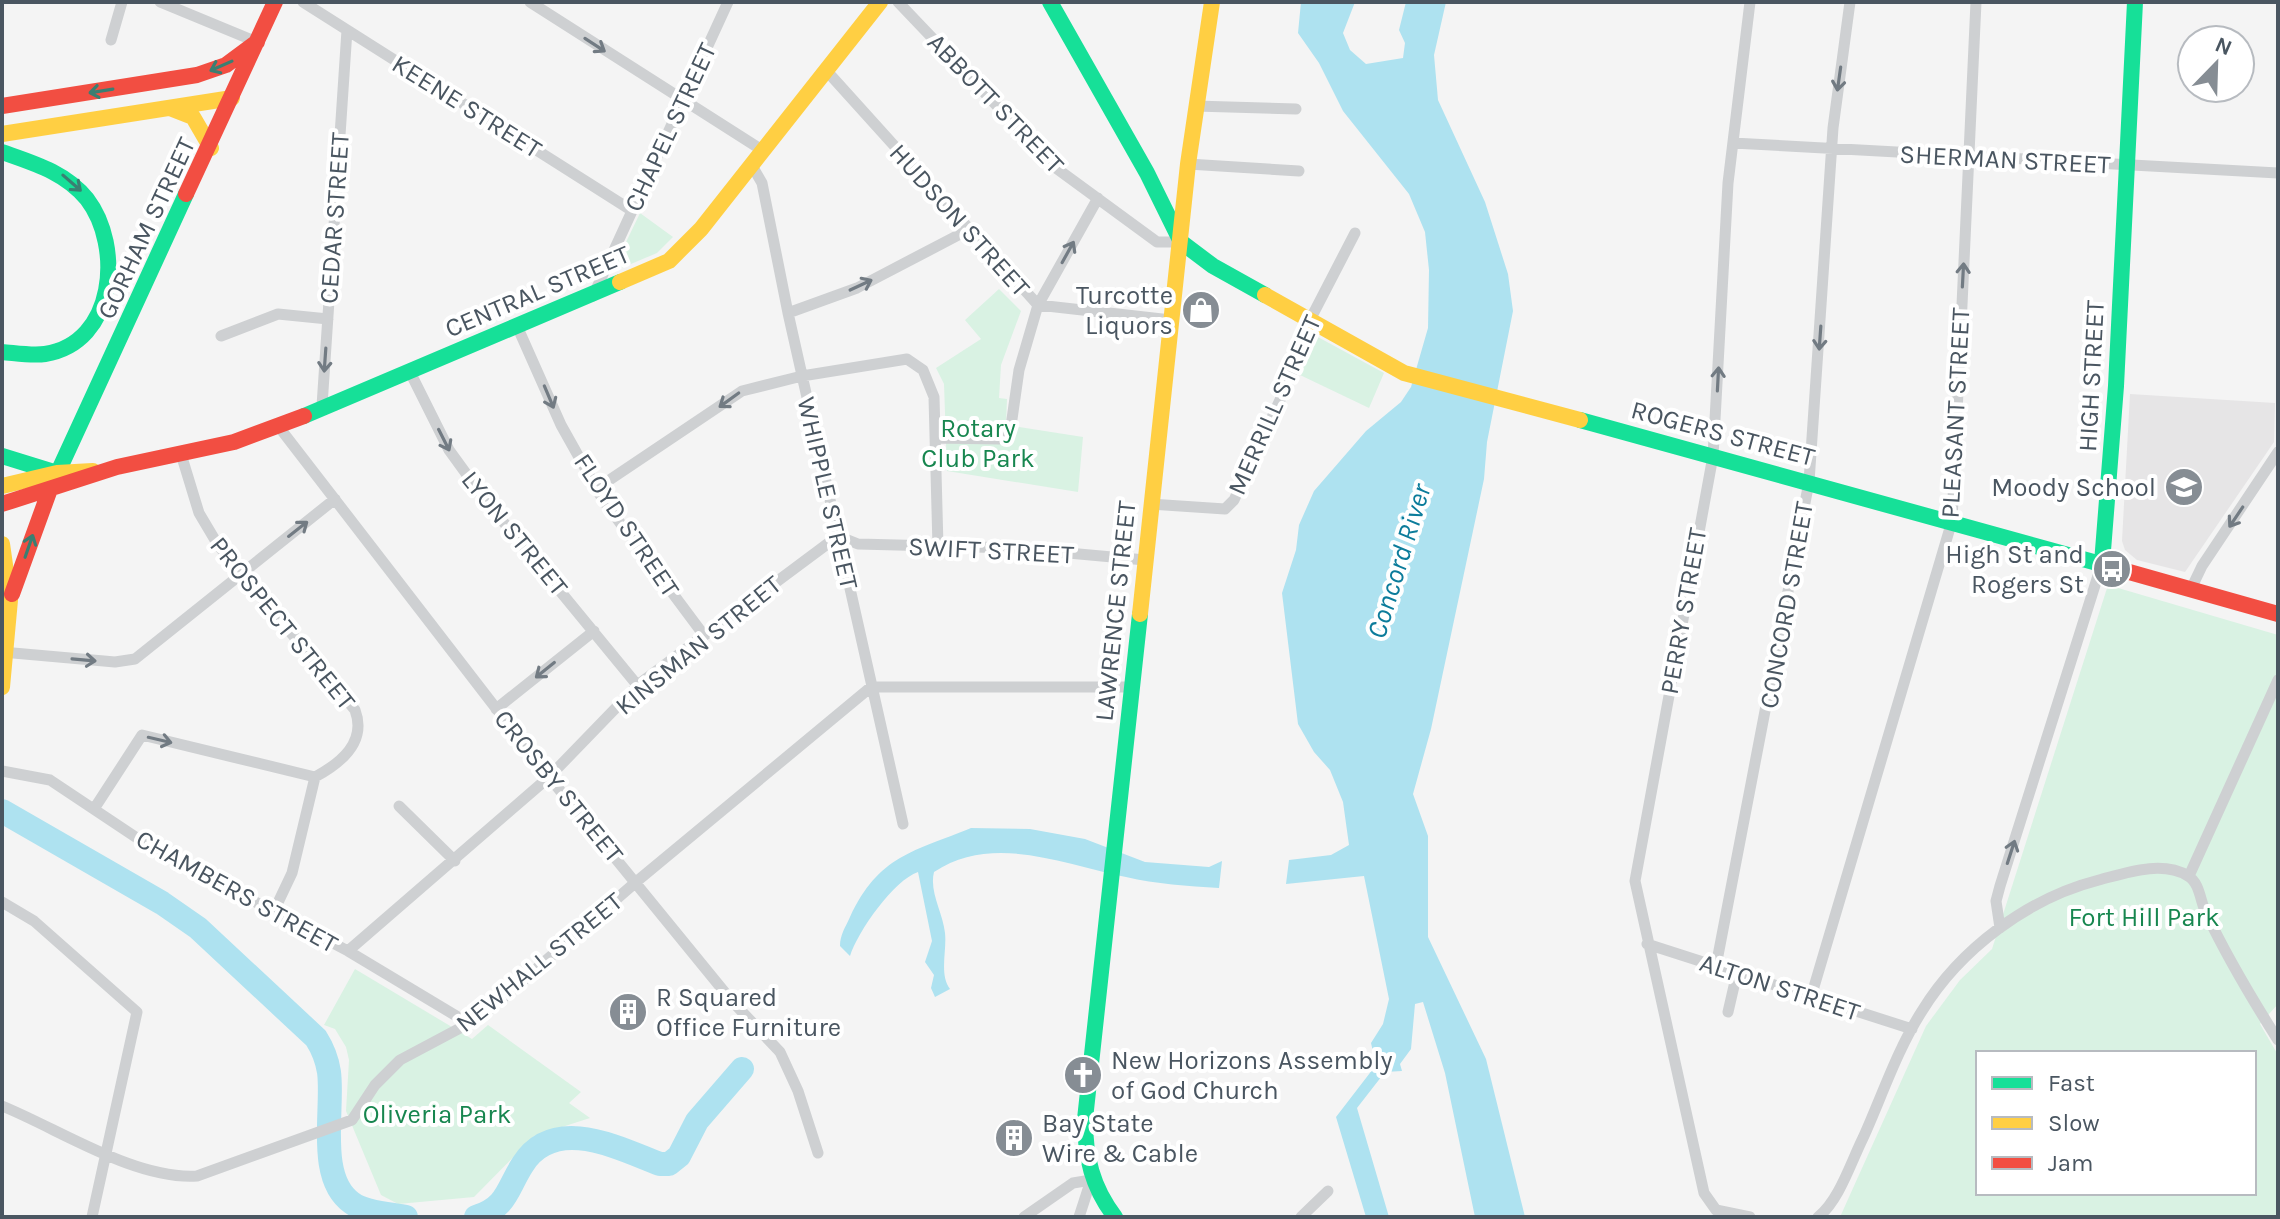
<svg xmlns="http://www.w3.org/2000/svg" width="2280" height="1219" viewBox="0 0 2280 1219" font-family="Karla,sans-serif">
<rect width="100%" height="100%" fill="#f4f4f4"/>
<path fill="#e6e5e6" d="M 2130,394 L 2275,403 L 2274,442 L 2185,572 L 2137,560 L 2125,550 L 2122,541 Z"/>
<path fill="#d9f2e3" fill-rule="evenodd" d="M 640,213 L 673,237 L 657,253 L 619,269 L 616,263 Z
M 999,289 L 1021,311 L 1001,365 L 999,398 L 1007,399 L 1006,425 L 1083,437 L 1078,492 L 947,471 L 944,384 L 936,368 L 981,339 L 965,320 Z
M 1316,336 L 1384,373 L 1369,408 L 1300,375 Z
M 2108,585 L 2278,635 L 2278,1004 L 2260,1024 L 2278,1055 L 2278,1217 L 1840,1217 L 1926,1026 L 1960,980 L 1992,949 ZM 1978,1053 L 2254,1053 L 2254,1193 L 1978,1193 Z
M 355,969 L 472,1039 L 488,1025 L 581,1092 L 569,1103 L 590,1118 L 534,1136 L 474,1197 L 398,1204 L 381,1195 L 346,1111 L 349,1060 L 346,1047 L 335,1029 L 324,1025 Z"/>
<path fill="#aee2f0" d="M 1301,2 L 1355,2 L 1343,33 L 1350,50 L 1366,64 L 1403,58 L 1405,43 L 1399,30 L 1406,2 L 1446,2 L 1434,55 L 1438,100 L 1485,202 L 1508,274 L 1513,311 L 1487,442 L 1484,479 L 1431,729 L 1413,794 L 1428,836 L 1428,937 L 1486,1059 L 1525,1217 L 1475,1217 L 1445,1073 L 1423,1002 L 1415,1004 L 1411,1049 L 1400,1064 L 1402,1071 L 1385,1072 L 1357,1108 L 1389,1217 L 1366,1217 L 1336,1117 L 1376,1065 L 1371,1043 L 1383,1024 L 1389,999 L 1364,876 L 1286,884 L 1289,860 L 1331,855 L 1349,845 L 1343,802 L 1330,770 L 1314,752 L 1298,724 L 1282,593 L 1296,550 L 1299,525 L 1314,491 L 1366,431 L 1401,402 L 1411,387 L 1428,328 L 1429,270 L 1425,232 L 1409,194 L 1343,111 L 1319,63 L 1298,33 Z
M 971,828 L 1030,829 L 1085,839 L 1145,862 L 1209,867 L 1222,861 L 1219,888 C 1188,886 1156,884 1126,877 C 1062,864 993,833 934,872 C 929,892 943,913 945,933 C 947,951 939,974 950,989 L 935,997 L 931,988 L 934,975 L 925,962 L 932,941 L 918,872 C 894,880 858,931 850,956 L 840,946 C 840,935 845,928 850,917 C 879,855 913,852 971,828 Z"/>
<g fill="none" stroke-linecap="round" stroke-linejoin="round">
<path stroke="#aee2f0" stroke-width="24" d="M 2,811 L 162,903 L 198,928 L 316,1038 C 323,1049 327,1059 329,1072 C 334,1109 316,1178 352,1203 C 365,1213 391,1214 406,1217
M 476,1217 C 508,1207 507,1188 523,1164 C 555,1114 620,1149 660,1164 L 669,1164 L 679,1156 L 697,1121 L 742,1069"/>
<path stroke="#ced0d2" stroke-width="11" d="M 160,2 L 257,42
M 303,2 L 631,210
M 530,2 L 762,150
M 898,2 L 1056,168 L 1157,242 L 1181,242
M 1750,2 L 1728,183 L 1713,456 L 1635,881 L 1704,1193 L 1716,1210 L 1750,1217
M 111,40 L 122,2
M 825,69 L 1038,305 L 1171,320
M 1195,106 L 1296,109
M 1733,143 L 2278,173
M 751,164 L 762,183 L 788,313 L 903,824
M 1188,164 L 1299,171
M 593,296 L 728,2
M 788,313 L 857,288 L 968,230
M 517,326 L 561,425 L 603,500 L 703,634
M 221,336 L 278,314 L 328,319
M 409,370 L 449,450 L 486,501 L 638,686
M 322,406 L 347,30
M 279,427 L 549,777 L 731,1000 L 780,1052 L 798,1091 L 818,1153
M 935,438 L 1000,439 L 1010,433 L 1019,370 L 1038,305 L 1098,198
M 181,454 L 199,513 L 218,545 L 355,710 C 367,742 341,763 315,777
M 596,489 L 742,391 L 802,376 L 907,359 L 923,370 L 934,397 L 938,547
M 1150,504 L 1225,509 L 1234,500 L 1291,376 L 1310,320 L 1355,233
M 2191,589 L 2202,566 L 2278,452
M 2,652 L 115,662 L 135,659 L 335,499
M 496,709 L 594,631
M 2,771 L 50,780 L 146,844 L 348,951 L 468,1023
M 399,806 L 455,861
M 94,809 L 142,735 L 315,777
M 2189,876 L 2278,680
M 2,902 L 34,921 L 137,1012 L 92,1217
M 274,911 L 292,873 L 315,777
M 2000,928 L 1996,901 L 2000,886 L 2102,563
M 1647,944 L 1912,1029
M 348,951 L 549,777 L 639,684 L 838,536 L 858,544 L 1014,548 L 1145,560
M 1716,966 L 1809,482 L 1833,128 L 1850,2
M 1811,997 L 1952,521 L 1976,2
M 1728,1012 L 1737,973
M 2,1106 C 59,1129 135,1180 197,1176 L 352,1120 L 375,1085 L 400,1060 L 481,1017 L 636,882 L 871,687 L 1132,687
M 1024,1217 L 1073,1183 L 1091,1180 L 1079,1217
M 1301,1217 L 1328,1191
M 1818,1217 C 1839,1201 1851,1162 1863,1138 C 1882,1096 1897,1050 1922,1011 C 1960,949 2028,898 2099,880 C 2126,873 2162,860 2188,876 C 2200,883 2200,901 2206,913 C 2227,957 2252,999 2278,1040"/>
<path stroke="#16e098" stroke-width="16" d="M 1050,2 L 1147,173 L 1181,242 L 1213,266 L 1265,295
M 2,152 C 33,163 65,172 87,199 C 123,246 116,343 45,354 C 32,356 15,353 2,352
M 304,416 L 620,282
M 1580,420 L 2108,566
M 2,456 L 57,473
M 53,483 L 186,194
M 2102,563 L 2116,386 L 2135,2
M 1115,1217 C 1092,1187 1085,1157 1085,1119 L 1140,614"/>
<path stroke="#ffcf43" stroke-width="16" d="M 170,108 L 193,117 L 211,148
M 2,134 L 232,98
M 620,282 L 669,261 L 701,229 L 880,2
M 1265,295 L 1404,373 L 1580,420
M 2,486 L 57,473 L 93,471
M 2,544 L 10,600 L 2,687
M 1140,614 L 1188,164 L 1212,2"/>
<path stroke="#f24e42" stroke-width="16" d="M 2,106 L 197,75 L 226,65 L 257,42
M 186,194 L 275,2
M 2,504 L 117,467 L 234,442 L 304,416
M 2108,566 L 2278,614
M 12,594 L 49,492"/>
</g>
<defs><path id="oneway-shaft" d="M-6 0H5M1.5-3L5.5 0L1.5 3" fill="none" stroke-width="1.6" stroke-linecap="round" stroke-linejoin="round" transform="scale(2)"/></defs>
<g stroke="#727b83">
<use href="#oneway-shaft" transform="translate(595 45) rotate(33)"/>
<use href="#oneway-shaft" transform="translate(1839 79) rotate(98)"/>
<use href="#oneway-shaft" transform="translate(1068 252) rotate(-61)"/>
<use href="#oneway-shaft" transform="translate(1963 275) rotate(-87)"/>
<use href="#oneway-shaft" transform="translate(861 285) rotate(-25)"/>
<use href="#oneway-shaft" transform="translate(1820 338) rotate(94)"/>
<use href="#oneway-shaft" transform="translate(325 360) rotate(94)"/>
<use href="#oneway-shaft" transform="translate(1718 379) rotate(-87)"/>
<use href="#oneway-shaft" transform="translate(549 397) rotate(67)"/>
<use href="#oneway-shaft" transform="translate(729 400) rotate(144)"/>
<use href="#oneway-shaft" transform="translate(444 440) rotate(63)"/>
<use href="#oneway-shaft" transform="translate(2236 517) rotate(124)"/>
<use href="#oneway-shaft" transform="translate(298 529) rotate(-38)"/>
<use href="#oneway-shaft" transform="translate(84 660) rotate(5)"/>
<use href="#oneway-shaft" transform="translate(545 670) rotate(141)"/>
<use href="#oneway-shaft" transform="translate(160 740) rotate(13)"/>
<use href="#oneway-shaft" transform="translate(2011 852) rotate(-72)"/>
</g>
<g stroke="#3a7f72">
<use href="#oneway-shaft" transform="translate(221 66) rotate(156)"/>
<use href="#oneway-shaft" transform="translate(101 91) rotate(171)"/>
<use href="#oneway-shaft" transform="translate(72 183) rotate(41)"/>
<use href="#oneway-shaft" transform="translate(29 546) rotate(-71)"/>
</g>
<defs>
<g id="shop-disc" transform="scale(2)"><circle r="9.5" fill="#868d94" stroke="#fff"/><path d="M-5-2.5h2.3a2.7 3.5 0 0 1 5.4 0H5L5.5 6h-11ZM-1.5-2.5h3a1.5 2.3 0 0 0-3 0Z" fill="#fff"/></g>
<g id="school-disc" transform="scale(2)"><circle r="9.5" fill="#868d94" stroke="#fff"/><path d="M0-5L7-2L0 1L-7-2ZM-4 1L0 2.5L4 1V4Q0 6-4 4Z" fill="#fff"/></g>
<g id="bus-disc" transform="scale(2)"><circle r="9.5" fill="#868d94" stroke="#fff"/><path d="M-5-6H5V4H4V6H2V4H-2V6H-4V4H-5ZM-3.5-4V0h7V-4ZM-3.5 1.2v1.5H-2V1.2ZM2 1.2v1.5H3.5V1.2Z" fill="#fff"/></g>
<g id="building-disc" transform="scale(2)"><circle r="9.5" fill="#868d94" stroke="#fff"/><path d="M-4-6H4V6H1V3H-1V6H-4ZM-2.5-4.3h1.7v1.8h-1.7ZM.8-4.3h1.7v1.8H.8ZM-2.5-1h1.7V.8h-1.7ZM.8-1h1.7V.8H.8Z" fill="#fff"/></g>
<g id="church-disc" transform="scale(2)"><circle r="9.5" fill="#868d94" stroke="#fff"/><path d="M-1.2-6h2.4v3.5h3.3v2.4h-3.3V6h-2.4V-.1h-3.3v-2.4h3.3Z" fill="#fff"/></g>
</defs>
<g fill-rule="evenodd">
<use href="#shop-disc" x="1201" y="310"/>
<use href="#school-disc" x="2184" y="487"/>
<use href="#bus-disc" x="2112" y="569"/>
<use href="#building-disc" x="628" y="1012"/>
<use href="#church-disc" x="1083" y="1075"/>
<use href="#building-disc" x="1014" y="1138"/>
</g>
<g text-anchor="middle" stroke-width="8" stroke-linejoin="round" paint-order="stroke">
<g font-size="26" fill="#4a5661" stroke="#fff">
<text transform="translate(996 103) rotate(46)" y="9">ABBOTT STREET</text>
<text transform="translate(467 106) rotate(32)" y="9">KEENE STREET</text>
<text transform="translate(670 127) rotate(-65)" y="9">CHAPEL STREET</text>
<text transform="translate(2005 159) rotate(3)" y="9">SHERMAN STREET</text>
<text transform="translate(334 218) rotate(-86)" y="9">CEDAR STREET</text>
<text transform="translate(960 220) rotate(48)" y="9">HUDSON STREET</text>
<text transform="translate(146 228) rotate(-65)" y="9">GORHAM STREET</text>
<text transform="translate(537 291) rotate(-23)" y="9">CENTRAL STREET</text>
<text transform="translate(2091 376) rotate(-87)" y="9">HIGH STREET</text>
<text transform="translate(1274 405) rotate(-66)" y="9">MERRILL STREET</text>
<text transform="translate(1955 413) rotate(-87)" y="9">PLEASANT STREET</text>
<text transform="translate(1723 433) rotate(15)" y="9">ROGERS STREET</text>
<text transform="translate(828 493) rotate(77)" y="9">WHIPPLE STREET</text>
<text transform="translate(627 525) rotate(56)" y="9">FLOYD STREET</text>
<text transform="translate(515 533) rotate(51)" y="9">LYON STREET</text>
<text transform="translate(991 550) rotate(3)" y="9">SWIFT STREET</text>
<text transform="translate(1786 605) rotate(-80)" y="9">CONCORD STREET</text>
<text transform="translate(1115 611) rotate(-84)" y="9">LAWRENCE STREET</text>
<text transform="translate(1683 611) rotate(-80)" y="9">PERRY STREET</text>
<text transform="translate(283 623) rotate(51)" y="9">PROSPECT STREET</text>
<text transform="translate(698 645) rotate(-39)" y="9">KINSMAN STREET</text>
<text transform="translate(559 786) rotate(51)" y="9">CROSBY STREET</text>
<text transform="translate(237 891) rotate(29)" y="9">CHAMBERS STREET</text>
<text transform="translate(539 962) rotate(-39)" y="9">NEWHALL STREET</text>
<text transform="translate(1780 987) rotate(18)" y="9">ALTON STREET</text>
</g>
<g font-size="26" fill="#4a5661" stroke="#fff" text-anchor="end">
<text x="1173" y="304">Turcotte<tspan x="1173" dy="30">Liquors</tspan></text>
<text x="2156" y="496">Moody School</text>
<text x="2084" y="563">High St and<tspan x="2084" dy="30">Rogers St</tspan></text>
<text x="656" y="1006" text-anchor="start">R Squared<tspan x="656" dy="30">Office Furniture</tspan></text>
<text x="1111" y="1069" text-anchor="start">New Horizons Assembly<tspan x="1111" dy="30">of God Church</tspan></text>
<text x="1042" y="1132" text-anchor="start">Bay State<tspan x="1042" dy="30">Wire &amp; Cable</tspan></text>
</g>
<g font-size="26" fill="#17864f" stroke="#fff">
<text x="978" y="437">Rotary<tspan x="978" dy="30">Club Park</tspan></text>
<text x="2144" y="926">Fort Hill Park</text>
<text x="437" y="1123">Oliveria Park</text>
</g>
<g font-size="28" font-style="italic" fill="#0c7c9b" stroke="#fff">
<text transform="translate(1398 561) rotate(-73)" y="10">Concord River</text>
</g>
</g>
<rect width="2280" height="1219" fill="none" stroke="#4a5661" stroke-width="8"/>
<rect x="1976" y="1051" width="280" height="144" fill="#ffffff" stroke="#b7bbc0" stroke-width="2"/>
<rect x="1992" y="1077" width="40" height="12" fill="#16e098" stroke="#b7bbc0" stroke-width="2"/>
<text x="2048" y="1091" font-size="24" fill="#4a5661">Fast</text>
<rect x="1992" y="1117" width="40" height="12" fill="#ffcf43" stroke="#b7bbc0" stroke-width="2"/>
<text x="2048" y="1131" font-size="24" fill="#4a5661">Slow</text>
<rect x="1992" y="1157" width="40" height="12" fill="#f24e42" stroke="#b7bbc0" stroke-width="2"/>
<text x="2048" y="1171" font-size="24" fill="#4a5661">Jam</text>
<g transform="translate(2216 64) rotate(23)"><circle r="38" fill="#ffffff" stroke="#b7bbc0" stroke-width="2"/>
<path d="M0-6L14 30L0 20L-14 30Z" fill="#868d94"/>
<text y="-12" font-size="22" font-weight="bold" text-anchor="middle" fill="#4a5661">N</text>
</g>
</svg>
